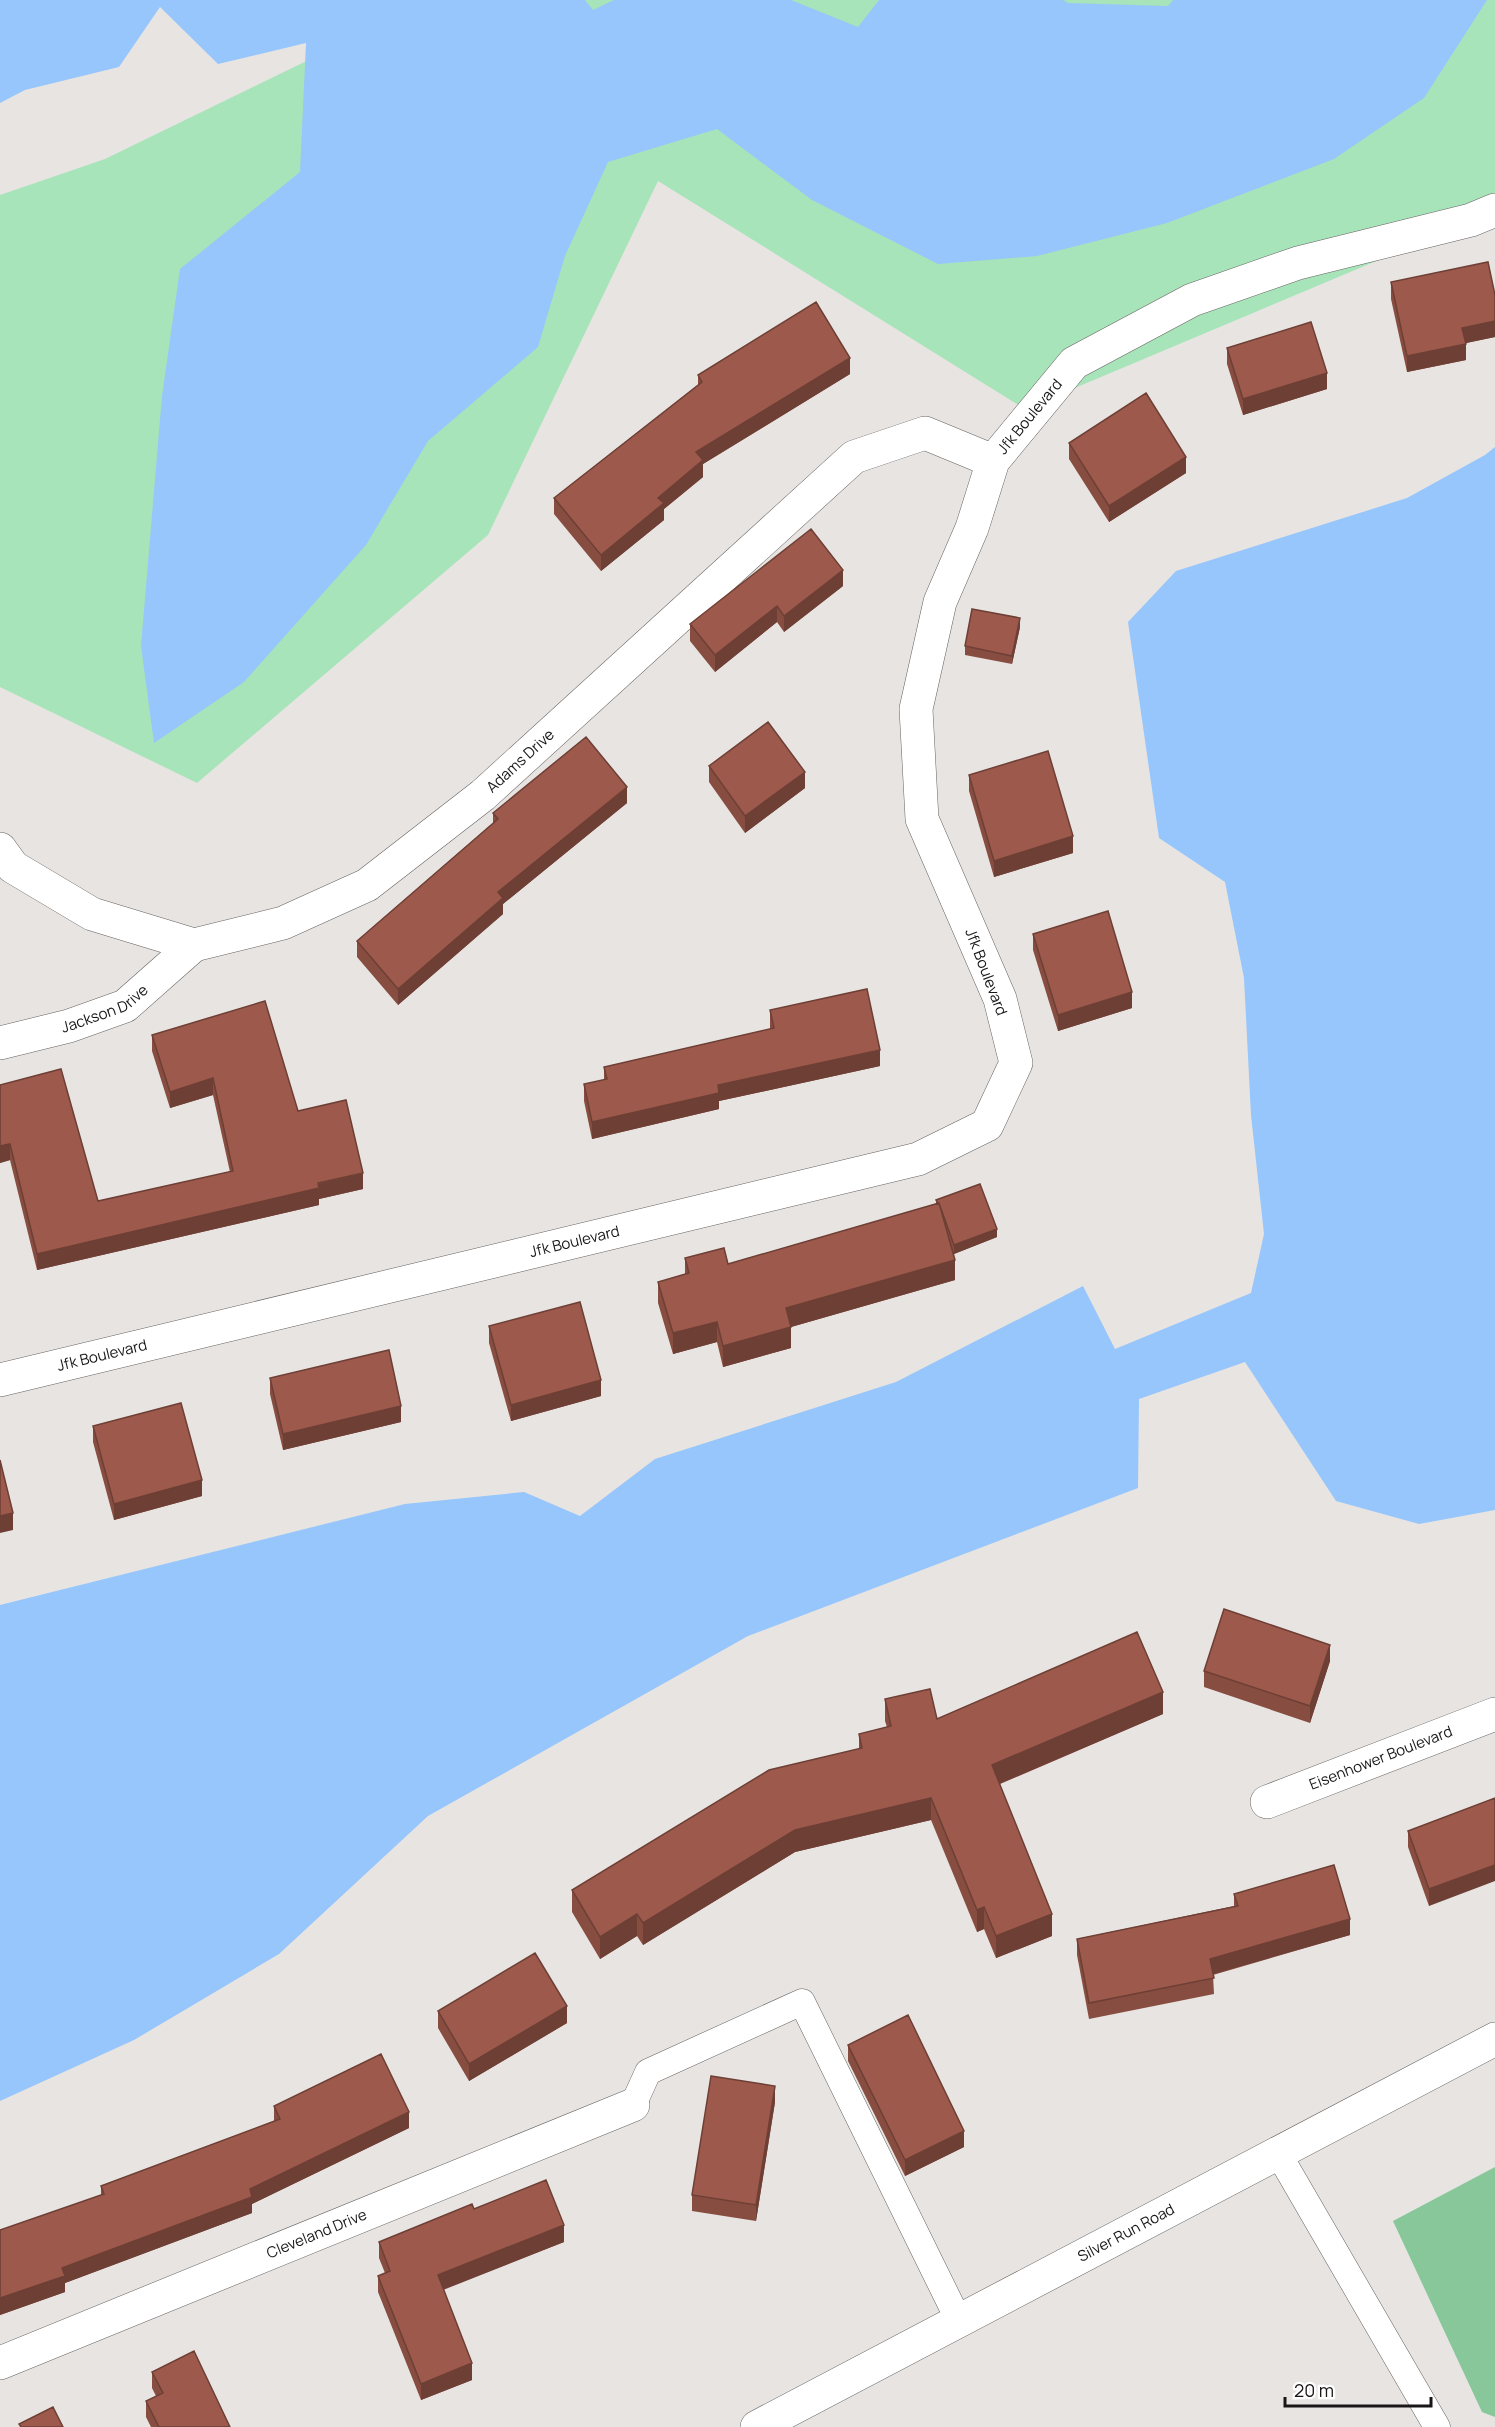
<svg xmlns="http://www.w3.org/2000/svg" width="1495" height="2427" viewBox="0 0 1495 2427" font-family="Manrope,sans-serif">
<rect width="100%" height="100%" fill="#e8e4e2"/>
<path fill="#a8e4b9" d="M 432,0 L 1495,0 L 1495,211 L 1025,409 L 658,181 L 488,535 L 197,783 L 0,687 L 0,195 L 105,159 Z"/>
<path fill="#87c79a" d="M 1495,2167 L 1495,2417 L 1482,2412 L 1393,2221 Z"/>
<path fill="#96c6fb" d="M 0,0 L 585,0 L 593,10 L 614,0 L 791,0 L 858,27 L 879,0 L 1063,0 L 1068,3 L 1168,6 L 1173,0 L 1487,0 L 1424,98 L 1334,159 L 1167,223 L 1037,256 L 938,264 L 812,200 L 717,129 L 608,162 L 565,256 L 538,347 L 428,441 L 366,545 L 244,682 L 154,743 L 141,646 L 162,396 L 180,269 L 300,172 L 306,43 L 218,64 L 160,7 L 119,67 L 25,90 L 0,103 Z
M 1495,447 L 1495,1510 L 1419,1524 L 1336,1501 L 1245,1362 L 1139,1399 L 1138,1488 L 748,1636 L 428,1816 L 279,1954 L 134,2040 L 0,2101 L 0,1605 L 405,1504 L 524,1492 L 580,1516 L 655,1459 L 896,1382 L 1083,1286 L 1115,1349 L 1251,1293 L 1264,1234 L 1251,1115 L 1244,978 L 1225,882 L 1159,838 L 1128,622 L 1176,571 L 1407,498 L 1485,455 Z"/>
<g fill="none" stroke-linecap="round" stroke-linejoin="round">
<g stroke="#666361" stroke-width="27">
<path id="lane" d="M 633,2105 L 648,2072 L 802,2002 L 959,2321
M 1278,2153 L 1437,2427"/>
</g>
<g stroke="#666361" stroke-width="34">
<g id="street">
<path id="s1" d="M 0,849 L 13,867 L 92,914 L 194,945 L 283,923 L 367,885 L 483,795 L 854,457 L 925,433 L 993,461"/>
<path id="s2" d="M 0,1043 L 69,1026 L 125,1006 L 194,945"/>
<path id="s3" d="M 0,1380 L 918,1159 L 987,1125 L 1016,1063 L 1000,999 L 922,819 L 916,709 L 940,602 L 972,528 L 993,461 L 1074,363 L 1192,300 L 1298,263 L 1471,220 L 1495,210"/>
<path id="s4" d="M 1267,1802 L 1495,1714"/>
<path id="s5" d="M 0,2363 L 633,2105"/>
</g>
</g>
<g stroke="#666361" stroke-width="34">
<g id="secondary">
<path id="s6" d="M 757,2427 L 1495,2039"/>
</g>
</g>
<use href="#lane" stroke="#fff" stroke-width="26"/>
<use href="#street" stroke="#fff" stroke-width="33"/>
<use href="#secondary" stroke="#fff" stroke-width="33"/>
</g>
<path fill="#874d41" d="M 1391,282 L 1495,295 L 1495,337 L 1465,343 L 1466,360 L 1407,372 L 1391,299 Z
M 1227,348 L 1327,389 L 1243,415 L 1227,364 Z
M 850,374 L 703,464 L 703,477 L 664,509 L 664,520 L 601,571 L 554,514 L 554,498 L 698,385 L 698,375 Z
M 1069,443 L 1186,473 L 1109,522 L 1069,459 Z
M 843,586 L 784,632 L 777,622 L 715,672 L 690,641 L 690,624 Z
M 1020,627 L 1012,664 L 965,655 L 965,646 Z
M 709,766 L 805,788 L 745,833 L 709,782 Z
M 969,775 L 1073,853 L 994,877 L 969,791 Z
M 627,803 L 503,904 L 503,914 L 398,1005 L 357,957 L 357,941 L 493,823 L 493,813 Z
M 1033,934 L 1132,1008 L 1058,1031 L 1033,950 Z
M 770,1010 L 880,1066 L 719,1101 L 719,1109 L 592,1139 L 584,1101 L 584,1084 L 604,1080 L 604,1067 L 770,1029 Z
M 152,1035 L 298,1111 L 363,1189 L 319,1199 L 319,1205 L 37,1270 L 10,1160 L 0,1163 L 0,1085 L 98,1201 L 230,1172 L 213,1095 L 170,1108 L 152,1051 Z
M 936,1200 L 997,1237 L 954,1254 L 955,1280 L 791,1327 L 791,1348 L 723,1367 L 717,1342 L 673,1354 L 658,1303 L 658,1282 L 685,1274 L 685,1258 L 728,1264 L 936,1204 Z
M 489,1326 L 601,1396 L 511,1421 L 489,1343 Z
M 270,1378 L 401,1422 L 283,1450 L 270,1394 Z
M 93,1426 L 202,1496 L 114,1520 L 93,1442 Z
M 1330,1661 L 1310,1723 L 1204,1687 L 1204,1671 Z
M 885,1699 L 937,1719 L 1163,1714 L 1000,1784 L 1052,1936 L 996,1958 L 984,1929 L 977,1932 L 931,1820 L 795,1852 L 643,1945 L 637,1936 L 600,1959 L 572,1912 L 572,1890 L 859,1749 L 859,1734 L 887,1727 L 885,1721 Z
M 1495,1798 L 1429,1906 L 1408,1847 L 1408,1831 Z
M 1234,1894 L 1350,1935 L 1213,1975 L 1214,1994 L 1089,2019 L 1077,1955 L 1077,1939 L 1234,1906 Z
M 438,2011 L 567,2023 L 469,2081 L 438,2028 Z
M 848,2045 L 964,2147 L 905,2176 L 848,2061 Z
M 775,2102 L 756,2221 L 692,2211 L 692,2195 Z
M 274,2106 L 409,2128 L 252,2204 L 252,2213 L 65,2283 L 65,2292 L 0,2315 L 0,2230 L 101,2195 L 101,2186 L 274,2121 Z
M 474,2209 L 564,2242 L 443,2289 L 472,2380 L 421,2400 L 378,2292 L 378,2276 L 385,2273 L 379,2258 L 379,2242 Z
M 152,2372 L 230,2427 L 151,2427 L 146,2417 L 146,2401 L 156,2396 L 152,2388 Z"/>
<path fill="#6e3f35" d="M 1495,321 L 1495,337 L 1462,344 L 1462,328 Z
M 1466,344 L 1466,360 L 1407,372 L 1407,356 Z
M 850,358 L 850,374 L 703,464 L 703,477 L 664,509 L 664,520 L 601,571 L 601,555 L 658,498 L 696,452 Z
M 1327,373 L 1327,389 L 1243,415 L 1243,399 Z
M 1186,457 L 1186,473 L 1109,522 L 1109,506 Z
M 843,570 L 843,586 L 784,632 L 784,616 Z
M 777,606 L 777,622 L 715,672 L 715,655 Z
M 1020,618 L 1020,627 L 1012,664 L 1012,656 Z
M 805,772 L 805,788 L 745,833 L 745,816 Z
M 627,787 L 627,803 L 503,904 L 503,914 L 398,1005 L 398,989 L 498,892 Z
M 1073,836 L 1073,853 L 994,877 L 994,861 Z
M 1132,992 L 1132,1008 L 1058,1031 L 1058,1015 Z
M 880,1050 L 880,1066 L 719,1101 L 719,1109 L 592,1139 L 592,1122 L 718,1085 Z
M 213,1078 L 213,1095 L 170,1108 L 170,1092 Z
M 10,1144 L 10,1160 L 0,1163 L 0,1146 Z
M 363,1173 L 363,1189 L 319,1199 L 319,1205 L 37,1270 L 37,1254 Z
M 997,1229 L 997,1237 L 954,1254 L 954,1245 Z
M 955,1260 L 955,1280 L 791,1327 L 791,1348 L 723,1367 L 723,1346 L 786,1308 Z
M 717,1322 L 717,1342 L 673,1354 L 673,1333 Z
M 601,1380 L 601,1396 L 511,1421 L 511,1405 Z
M 401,1406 L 401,1422 L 283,1450 L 283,1434 Z
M 202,1480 L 202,1496 L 114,1520 L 114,1504 Z
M 13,1513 L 13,1530 L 0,1533 L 0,1516 Z
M 1330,1645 L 1330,1661 L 1310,1723 L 1310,1706 Z
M 1163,1692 L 1163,1714 L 992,1787 L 992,1765 Z
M 931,1798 L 931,1820 L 795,1852 L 643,1945 L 643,1923 L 795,1830 Z
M 1495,1865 L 1495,1881 L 1429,1906 L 1429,1889 Z
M 984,1907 L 984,1929 L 977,1932 L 977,1910 Z
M 637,1914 L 637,1936 L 600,1959 L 600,1937 Z
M 1052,1914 L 1052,1936 L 996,1958 L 996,1936 Z
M 1350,1919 L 1350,1935 L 1210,1975 L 1210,1959 Z
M 567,2006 L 567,2023 L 469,2081 L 469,2064 Z
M 775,2086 L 775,2102 L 756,2221 L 756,2205 Z
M 409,2112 L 409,2128 L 252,2204 L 252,2213 L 65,2283 L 65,2292 L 0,2315 L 0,2298 L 62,2268 L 250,2189 Z
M 964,2131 L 964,2147 L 905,2176 L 905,2160 Z
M 564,2225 L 564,2242 L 438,2292 L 438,2275 Z
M 472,2363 L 472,2380 L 421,2400 L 421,2384 Z"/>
<path fill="#9d5a4c" stroke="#6e3f35" stroke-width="1.5" d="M 1488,262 L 1495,295 L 1495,321 L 1462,328 L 1466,344 L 1407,356 L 1391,282 Z
M 816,302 L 850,358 L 696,452 L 703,460 L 658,498 L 664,503 L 601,555 L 554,498 L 702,382 L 698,375 Z
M 1311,322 L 1327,373 L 1243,399 L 1227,348 Z
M 1146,393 L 1186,457 L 1109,506 L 1069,443 Z
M 811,529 L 843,570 L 784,616 L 777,606 L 715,655 L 690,624 Z
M 972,609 L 1020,618 L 1012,656 L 965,646 Z
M 768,722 L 805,772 L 745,816 L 709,766 Z
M 586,737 L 627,787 L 498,892 L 503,898 L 398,989 L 357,941 L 498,819 L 493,813 Z
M 1048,751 L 1073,836 L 994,861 L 969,775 Z
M 1108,911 L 1132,992 L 1058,1015 L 1033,934 Z
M 867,989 L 880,1050 L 718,1085 L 719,1093 L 592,1122 L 584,1084 L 607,1079 L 604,1067 L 774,1028 L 770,1010 Z
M 265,1001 L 298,1111 L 346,1100 L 363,1173 L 318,1183 L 319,1188 L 37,1254 L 10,1144 L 0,1146 L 0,1085 L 61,1069 L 98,1201 L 233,1171 L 213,1078 L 170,1092 L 152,1035 Z
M 980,1184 L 997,1229 L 954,1245 L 939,1203 L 938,1204 L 936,1200 Z
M 939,1203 L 955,1260 L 786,1308 L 791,1327 L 723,1346 L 717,1322 L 673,1333 L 658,1282 L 689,1273 L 685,1258 L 724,1248 L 728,1264 Z
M 580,1302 L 601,1380 L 511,1405 L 489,1326 Z
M 389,1350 L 401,1406 L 283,1434 L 270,1378 Z
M 181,1403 L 202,1480 L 114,1504 L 93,1426 Z
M 0,1460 L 13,1513 L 0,1516 Z
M 1224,1609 L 1330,1645 L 1310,1706 L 1204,1671 Z
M 1137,1632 L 1163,1692 L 992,1765 L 1052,1914 L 996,1936 L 984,1907 L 977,1910 L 931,1798 L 795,1830 L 643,1923 L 637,1914 L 600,1937 L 572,1890 L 769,1770 L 862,1748 L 859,1734 L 891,1726 L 885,1699 L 930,1689 L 937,1719 Z
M 1495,1798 L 1495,1865 L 1429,1889 L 1408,1831 Z
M 1334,1865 L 1350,1919 L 1210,1959 L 1214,1978 L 1089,2003 L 1077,1939 L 1238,1906 L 1234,1894 Z
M 535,1953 L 567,2006 L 469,2064 L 438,2011 Z
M 908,2015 L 964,2131 L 905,2160 L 848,2045 Z
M 381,2054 L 409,2112 L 250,2189 L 252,2197 L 62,2268 L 65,2276 L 0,2298 L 0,2230 L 104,2194 L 101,2186 L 280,2119 L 274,2106 Z
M 711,2076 L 775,2086 L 756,2205 L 692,2195 Z
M 546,2180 L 564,2225 L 438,2275 L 472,2363 L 421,2384 L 378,2276 L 390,2271 L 379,2242 L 472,2204 L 474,2209 Z
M 194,2351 L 230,2427 L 159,2427 L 146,2401 L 163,2393 L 152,2372 Z
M 53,2407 L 63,2427 L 21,2427 L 19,2424 Z"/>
<g text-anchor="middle" stroke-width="4.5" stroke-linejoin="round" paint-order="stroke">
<g font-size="15" fill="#181616" stroke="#fff">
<text dy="5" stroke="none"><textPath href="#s3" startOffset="1780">Jfk Boulevard</textPath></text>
<text dy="5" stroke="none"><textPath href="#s1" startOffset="602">Adams Drive</textPath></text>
<text transform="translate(986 972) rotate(69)" y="5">Jfk Boulevard</text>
<text dy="5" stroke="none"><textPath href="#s2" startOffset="111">Jackson Drive</textPath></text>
<text dy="5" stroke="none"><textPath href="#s3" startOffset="591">Jfk Boulevard</textPath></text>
<text dy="5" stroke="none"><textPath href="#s3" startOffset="105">Jfk Boulevard</textPath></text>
<text dy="5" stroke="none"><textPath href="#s4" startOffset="122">Eisenhower Boulevard</textPath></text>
<text dy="5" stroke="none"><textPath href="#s6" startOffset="417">Silver Run Road</textPath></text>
<text dy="5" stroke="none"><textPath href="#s5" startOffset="342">Cleveland Drive</textPath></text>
</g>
</g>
<path d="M1285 2397v9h146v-9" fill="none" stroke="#181616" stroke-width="3"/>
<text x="1294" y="2397" font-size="18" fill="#181616" stroke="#ffffff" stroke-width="4.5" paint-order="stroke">20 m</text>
</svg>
